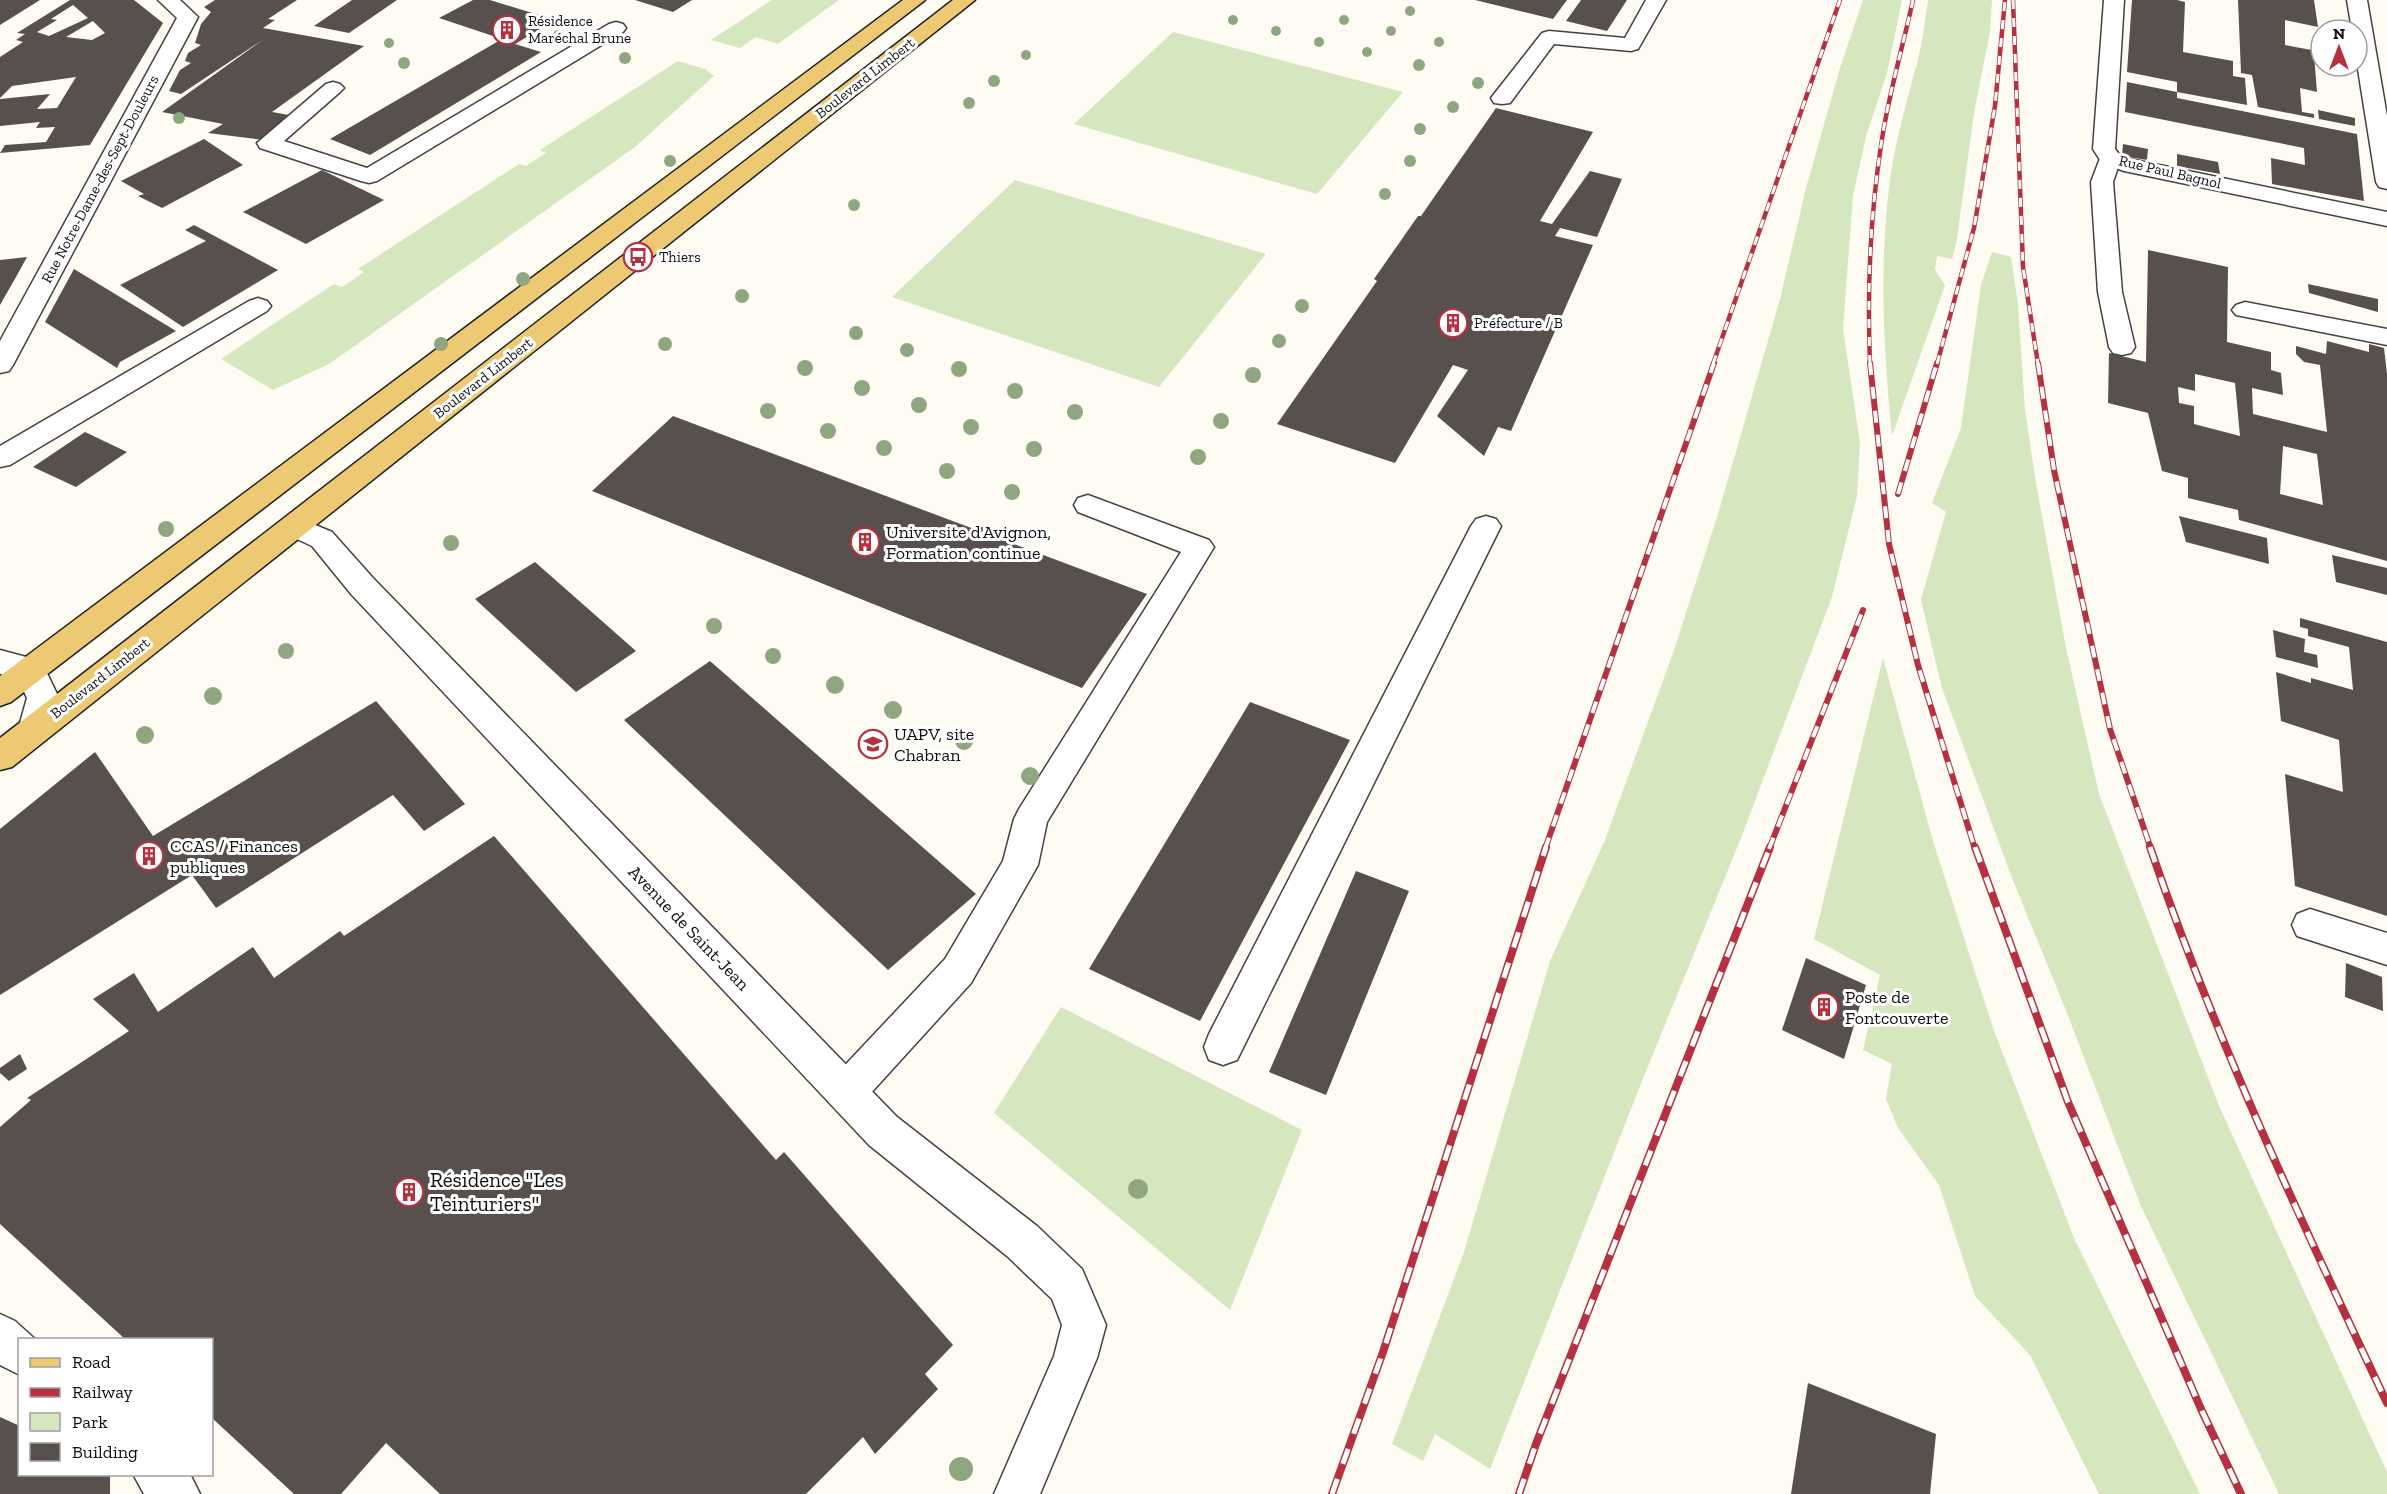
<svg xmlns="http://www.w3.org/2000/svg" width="2387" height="1494" viewBox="0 0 2387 1494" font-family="'Zilla Slab',serif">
<rect width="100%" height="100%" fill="#fefbf3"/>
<path fill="#d5e7be" d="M 772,0 L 839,0 L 778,44 L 756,37 L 740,48 L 711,40 Z
M 1863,0 L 1902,0 L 1887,73 L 1867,133 L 1853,195 L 1843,329 L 1860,443 L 1857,496 L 1832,597 L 1741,838 L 1640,1086 L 1490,1469 L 1435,1434 L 1423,1461 L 1392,1444 L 1464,1252 L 1550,961 L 1605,840 L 1673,653 L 1718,514 L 1780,299 L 1806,188 L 1840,68 Z
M 1928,0 L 1992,0 L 1990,32 L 1974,113 L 1957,239 L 1952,259 L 1937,256 L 1935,270 L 1945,285 L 1892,436 C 1884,354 1879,271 1889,188 C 1894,144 1907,102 1918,59 C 1923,40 1925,19 1928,0 Z
M 1173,32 L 1403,92 L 1317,194 L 1074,124 Z
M 678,61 L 705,69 L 714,76 L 635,147 L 329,364 L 273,390 L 221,359 L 334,284 L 342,287 L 364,272 L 358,269 L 519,164 L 526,166 L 546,153 L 540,150 Z
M 1015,180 L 1266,254 L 1159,387 L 892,297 Z
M 1992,252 L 2011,257 L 2018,304 L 2025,410 L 2036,483 L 2066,648 L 2099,794 L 2219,1106 L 2387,1472 L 2387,1494 L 2279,1494 L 2140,1204 L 2065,1008 L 2012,878 L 1942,688 L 1921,600 L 1946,512 L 1932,503 L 1961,428 L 1981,285 Z
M 1883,658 L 1933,841 L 1993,1028 L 2074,1238 L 2200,1494 L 2099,1494 L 2030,1355 L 1975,1296 L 1939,1185 L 1898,1128 L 1886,1099 L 1892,1064 L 1863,1050 L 1880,975 L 1814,939 Z
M 1061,1007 L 1302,1130 L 1230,1310 L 994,1113 Z"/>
<path fill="#57504d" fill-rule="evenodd" d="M 0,0 L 40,0 L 0,25 Z
M 70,0 L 134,0 L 163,23 L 90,145 L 0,153 L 5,145 L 46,142 L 55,127 L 36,128 L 40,122 L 0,126 L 0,99 L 50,94 L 37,109 L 57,108 L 76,77 L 12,86 L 0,98 L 0,57 L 23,42 L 16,40 L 25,34 L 17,33 ZM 73,5 L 88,18 L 49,36 L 37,32 L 57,20 L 51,19 ZM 93,21 L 105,33 L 92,40 L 66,37 Z
M 215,0 L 297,0 L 268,19 L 275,20 L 263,28 L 364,46 L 272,112 L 295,116 L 264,140 L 208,133 L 223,124 L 162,112 L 264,39 L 181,94 L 169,91 L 180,70 L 191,63 L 185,61 L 188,53 L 201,45 L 195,43 L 201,24 L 211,12 L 204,7 Z
M 352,0 L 397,0 L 349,33 L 314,26 Z
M 473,0 L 490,0 L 555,20 L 515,44 L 541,52 L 370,155 L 330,139 L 502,39 L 439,18 Z
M 635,0 L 692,0 L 673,12 Z
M 1475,0 L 1567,0 L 1553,19 Z
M 1581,0 L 1627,0 L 1607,31 L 1566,21 Z
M 2132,0 L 2177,0 L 2185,2 L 2183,52 L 2233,61 L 2233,76 L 2245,78 L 2247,105 L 2177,92 L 2177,98 L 2357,134 L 2364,201 L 2272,184 L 2271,158 L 2305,165 L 2304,148 L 2125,112 L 2127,82 L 2177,92 L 2177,82 L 2127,72 Z
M 2238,0 L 2314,0 L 2318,27 L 2285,20 L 2285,45 L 2317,51 L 2318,56 L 2314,55 L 2317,92 L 2300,88 L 2302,112 L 2314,114 L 2314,118 L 2258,107 L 2252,75 L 2241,73 Z
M 1496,108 L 1593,132 L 1540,221 L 1552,224 L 1590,171 L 1622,179 L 1597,237 L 1560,228 L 1555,236 L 1593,245 L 1511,431 L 1498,427 L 1484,456 L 1437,416 L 1468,370 L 1453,365 L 1395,463 L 1277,424 L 1377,281 L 1374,279 L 1418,216 L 1421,216 Z
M 2318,110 L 2355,118 L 2355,126 L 2319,119 Z
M 204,139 L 243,165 L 162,208 L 138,196 L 144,194 L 121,181 Z
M 2123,144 L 2148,149 L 2147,160 L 2122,156 Z
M 2177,154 L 2218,162 L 2220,174 L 2177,166 Z
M 322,170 L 384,200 L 306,244 L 243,212 Z
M 194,225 L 278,270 L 183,327 L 120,285 L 206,241 L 185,230 Z
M 2148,250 L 2228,267 L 2227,342 L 2271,352 L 2271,370 L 2281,373 L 2283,395 L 2252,388 L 2253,414 L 2327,432 L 2320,365 L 2304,362 L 2296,354 L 2296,346 L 2326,354 L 2327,341 L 2369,352 L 2369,344 L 2384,348 L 2387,374 L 2387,561 L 2239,520 L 2238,510 L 2188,498 L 2188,478 L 2162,471 L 2148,413 L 2108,403 L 2109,353 L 2146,362 ZM 2195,374 L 2235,383 L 2240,436 L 2194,424 L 2194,406 L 2179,403 L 2178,387 L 2195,391 ZM 2283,446 L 2317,454 L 2323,505 L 2280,494 Z
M 27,257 L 16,277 L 0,305 L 0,260 Z
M 74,269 L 176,331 L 120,362 L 117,368 L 45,322 Z
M 2308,284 L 2378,299 L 2378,312 L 2309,293 Z
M 673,416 L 1147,594 L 1082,688 L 592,491 Z
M 85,432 L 127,452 L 76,487 L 33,467 Z
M 2179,516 L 2267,538 L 2269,564 L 2186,542 Z
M 2332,555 L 2387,568 L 2387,595 L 2336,582 Z
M 535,562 L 636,651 L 576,692 L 475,599 Z
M 2300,618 L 2387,642 L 2387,916 L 2295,886 L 2285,774 L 2343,792 L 2339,740 L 2281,721 L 2276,672 L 2311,683 L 2311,678 L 2353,690 L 2349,647 L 2308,636 L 2308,629 L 2300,627 Z
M 2273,630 L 2305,639 L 2304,652 L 2317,655 L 2318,668 L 2276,657 Z
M 710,661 L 976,894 L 888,970 L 624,720 Z
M 376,701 L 465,804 L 424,831 L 393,795 L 216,908 L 192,875 L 0,995 L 0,829 L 95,752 L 153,836 Z
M 1250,702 L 1350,740 L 1200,1021 L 1089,969 Z
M 494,836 L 776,1160 L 784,1152 L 953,1345 L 925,1374 L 938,1389 L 875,1454 L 863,1437 L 806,1494 L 440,1494 L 386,1443 L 341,1494 L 294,1494 L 212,1418 L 212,1340 L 126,1340 L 0,1224 L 0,1127 L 31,1100 L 27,1098 L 129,1031 L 93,999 L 134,973 L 158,1012 L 253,947 L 274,978 L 340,931 L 344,936 Z
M 1356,871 L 1409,891 L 1326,1095 L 1269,1072 Z
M 1806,958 L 1866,985 L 1844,1059 L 1782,1030 Z
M 2346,963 L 2382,977 L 2383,1011 L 2345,997 Z
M 20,1054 L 27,1069 L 9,1081 L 0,1073 L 0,1068 Z
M 1808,1383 L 1936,1434 L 1930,1494 L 1791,1494 Z
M 0,1417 L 20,1426 L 20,1474 L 110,1474 L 110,1494 L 0,1494 Z"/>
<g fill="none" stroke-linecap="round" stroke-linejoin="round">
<g stroke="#424242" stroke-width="3">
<path id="lane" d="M 1646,0 L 1666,0 L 1638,49 L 1631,51 L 1554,44 L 1510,103 L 1502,104 L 1494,103 L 1491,98 L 1542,33 L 1549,31 L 1625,38 Z
M 616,22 L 623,24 L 626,28 L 623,32 L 377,181 L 369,183 L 361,181 L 260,148 L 257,143 L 326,84 L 333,82 L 340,84 L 344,88 L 340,92 L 284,141 L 367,168 L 609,24 Z
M 2110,151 L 2118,153 L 2121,158 L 2113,182 L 2122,292 L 2135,347 L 2131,353 L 2122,355 L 2113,353 L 2109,347 L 2098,292 L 2091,182 L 2102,153 Z
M 2245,302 L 2387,329 L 2387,345 L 2236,315 L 2232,310 L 2236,305 Z
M 1088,495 L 1209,540 L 1214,547 L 1047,822 L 1038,865 L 971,983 L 860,1105 L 846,1111 L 832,1105 L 826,1092 L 832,1079 L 945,959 L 1003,861 L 1014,819 L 1019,809 L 1181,552 L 1078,512 L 1074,505 L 1078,498 Z
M 1486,516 L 1496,519 L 1501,526 L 1237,1060 L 1223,1065 L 1209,1060 L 1204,1047 L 1209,1034 L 1471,526 L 1476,519 Z
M 0,1314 L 15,1321 L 36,1340 L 20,1340 L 20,1375 L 0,1365 Z
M 133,1474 L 190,1474 L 200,1494 L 144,1494 Z"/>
</g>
<g stroke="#424242" stroke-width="3">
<path id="street" d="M 158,0 L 180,0 L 198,17 L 13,365 L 9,371 L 0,373 L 0,341 L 177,18 Z
M 2104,0 L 2124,0 L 2115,149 L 2118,153 L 2130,159 L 2387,212 L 2387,226 L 2124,171 L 2102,163 L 2093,149 Z
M 2347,0 L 2367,0 L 2387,116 L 2387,189 L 2379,187 L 2376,182 L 2357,63 L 2357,30 L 2352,30 Z
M 258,298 L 267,301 L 271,306 L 267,311 L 10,465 L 0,467 L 0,446 L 249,301 Z
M 294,516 L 332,532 L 373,578 L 897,1117 L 1037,1226 L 1082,1269 L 1106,1325 L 1097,1358 L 1040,1494 L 994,1494 L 1054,1356 L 1062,1325 L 1052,1299 L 1007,1256 L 869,1145 L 351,594 L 312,546 L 284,533 L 279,526 L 284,519 Z
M 0,650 L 41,661 L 59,698 L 46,739 L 34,743 L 22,739 L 18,730 L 27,698 L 18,679 L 0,674 Z
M 2310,909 L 2387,933 L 2387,965 L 2297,936 L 2292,925 L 2297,914 Z"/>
</g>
<g stroke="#202020" stroke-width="3">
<path id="primary" d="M 903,0 L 925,0 L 11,702 L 0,706 L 0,676 Z
M 953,0 L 975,0 L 12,767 L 0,770 L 0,738 Z"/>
</g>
<use href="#lane" fill="#fff" fill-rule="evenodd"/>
<use href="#street" fill="#fff" fill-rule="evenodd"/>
<use href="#primary" fill="#eec973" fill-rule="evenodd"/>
<g stroke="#b6313f" stroke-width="4.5">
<path id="rail-far2" d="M 2013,0 L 2023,267 L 2038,364
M 1713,364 L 1840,0
M 1870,364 C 1867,289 1870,214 1882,139 C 1889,93 1903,46 1913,0
M 1937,364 L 1974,228 L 1995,106 L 2005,0"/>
</g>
<g stroke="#b6313f" stroke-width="6">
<path id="rail-far1" d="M 1870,363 L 1889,544 L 1918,665 L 1975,849
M 2038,363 L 2054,470 L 2110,729 L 2151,849
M 1898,494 L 1937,363
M 1545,849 L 1714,363
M 1769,849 L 1863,610"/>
</g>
<g stroke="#b6313f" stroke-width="8">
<path id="rail" d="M 1975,847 L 2068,1102 L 2201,1409 L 2241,1494
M 2150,847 C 2215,1038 2301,1221 2387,1403
M 1332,1494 L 1383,1352 L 1546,847
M 1519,1494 L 1536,1444 L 1770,847"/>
</g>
<use href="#rail-far2" stroke="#fff" stroke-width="3" stroke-dasharray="9" stroke-linecap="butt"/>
<use href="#rail-far1" stroke="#fff" stroke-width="4" stroke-dasharray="12" stroke-linecap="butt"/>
<use href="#rail" stroke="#fff" stroke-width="5" stroke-dasharray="16" stroke-linecap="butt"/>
</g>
<g fill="#8fa781">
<circle cx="1410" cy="11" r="5"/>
<circle cx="1233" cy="20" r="5"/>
<circle cx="1344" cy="20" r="5"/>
<circle cx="1276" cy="31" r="5"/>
<circle cx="1391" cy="31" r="5"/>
<circle cx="558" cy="35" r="5"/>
<circle cx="1319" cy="42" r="5"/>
<circle cx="1439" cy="42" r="5"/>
<circle cx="389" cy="43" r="5"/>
<circle cx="1367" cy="52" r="5"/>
<circle cx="1026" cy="55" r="5"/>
<circle cx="625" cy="58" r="6"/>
<circle cx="404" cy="63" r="6"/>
<circle cx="1419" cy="65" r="6"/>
<circle cx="994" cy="81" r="6"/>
<circle cx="1478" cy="83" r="6"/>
<circle cx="969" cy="103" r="6"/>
<circle cx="1453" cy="107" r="6"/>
<circle cx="179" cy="118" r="6"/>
<circle cx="1420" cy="129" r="6"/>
<circle cx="670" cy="161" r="6"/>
<circle cx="1410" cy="161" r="6"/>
<circle cx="1385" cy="194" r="6"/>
<circle cx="854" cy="205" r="6"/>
<circle cx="523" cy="279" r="7"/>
<circle cx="742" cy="296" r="7"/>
<circle cx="1302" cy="306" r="7"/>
<circle cx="856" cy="333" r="7"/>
<circle cx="1279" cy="341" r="7"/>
<circle cx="441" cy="344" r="7"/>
<circle cx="665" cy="344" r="7"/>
<circle cx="907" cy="350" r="7"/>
<circle cx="805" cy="368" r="8"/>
<circle cx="959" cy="369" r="8"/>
<circle cx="1253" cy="375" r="8"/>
<circle cx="862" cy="388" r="8"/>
<circle cx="1015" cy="391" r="8"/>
<circle cx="919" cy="405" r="8"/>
<circle cx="768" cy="411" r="8"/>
<circle cx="1075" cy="412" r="8"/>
<circle cx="1221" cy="421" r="8"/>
<circle cx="971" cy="427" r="8"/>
<circle cx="828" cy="431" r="8"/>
<circle cx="884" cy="448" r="8"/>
<circle cx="1034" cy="449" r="8"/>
<circle cx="1198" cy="457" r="8"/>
<circle cx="947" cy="471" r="8"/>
<circle cx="1012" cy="492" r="8"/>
<circle cx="166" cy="529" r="8"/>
<circle cx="451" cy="543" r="8"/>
<circle cx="714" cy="626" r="8"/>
<circle cx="286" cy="651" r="8"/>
<circle cx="773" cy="656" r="8"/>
<circle cx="835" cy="685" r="9"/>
<circle cx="213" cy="696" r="9"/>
<circle cx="893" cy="710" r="9"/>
<circle cx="145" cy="735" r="9"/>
<circle cx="964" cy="741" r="9"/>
<circle cx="1030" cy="776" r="9"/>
<circle cx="1138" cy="1189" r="10"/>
<circle cx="961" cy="1469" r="12"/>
</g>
<defs>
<g id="building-ring" transform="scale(1.5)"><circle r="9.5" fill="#fff" stroke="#b6313f" stroke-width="1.5"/><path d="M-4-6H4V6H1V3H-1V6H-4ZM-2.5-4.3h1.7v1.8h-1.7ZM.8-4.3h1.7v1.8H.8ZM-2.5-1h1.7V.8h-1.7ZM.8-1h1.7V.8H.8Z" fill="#b6313f"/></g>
<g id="bus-ring" transform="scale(1.5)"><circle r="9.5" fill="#fff" stroke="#b6313f" stroke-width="1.5"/><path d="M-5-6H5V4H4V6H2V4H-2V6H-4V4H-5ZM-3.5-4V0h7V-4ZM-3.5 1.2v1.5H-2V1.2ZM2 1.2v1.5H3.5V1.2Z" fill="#b6313f"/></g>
<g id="university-ring" transform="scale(1.5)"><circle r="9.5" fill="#fff" stroke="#b6313f" stroke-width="1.5"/><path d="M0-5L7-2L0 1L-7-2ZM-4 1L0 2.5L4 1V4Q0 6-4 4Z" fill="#b6313f"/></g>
</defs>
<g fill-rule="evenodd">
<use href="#building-ring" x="507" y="30"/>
<use href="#bus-ring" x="638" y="257"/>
<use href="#building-ring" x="1453" y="323"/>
<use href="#building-ring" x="865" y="542"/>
<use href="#university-ring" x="873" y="744"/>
<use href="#building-ring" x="149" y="856"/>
<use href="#building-ring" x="1824" y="1007"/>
<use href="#building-ring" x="409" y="1192"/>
</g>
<g text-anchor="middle" stroke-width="6" stroke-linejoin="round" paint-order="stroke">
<g font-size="15" fill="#0f0f0f" stroke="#fff" text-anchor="start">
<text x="528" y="26">Résidence<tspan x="528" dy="17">Maréchal Brune</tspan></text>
<text x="659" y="262">Thiers</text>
<text x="1474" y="328">Préfecture / B</text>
</g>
<g font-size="15" fill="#0f0f0f" stroke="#fff">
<text transform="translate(865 78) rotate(-38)" y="5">Boulevard Limbert</text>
<text transform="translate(2170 172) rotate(13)" y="5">Rue Paul Bagnol</text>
<text transform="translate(100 179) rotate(-62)" y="5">Rue Notre-Dame-des-Sept-Douleurs</text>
<text transform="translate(483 378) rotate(-38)" y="5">Boulevard Limbert</text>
<text transform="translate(100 678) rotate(-38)" y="5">Boulevard Limbert</text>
</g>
<g font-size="18" fill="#0f0f0f" stroke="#fff" text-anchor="start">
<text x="886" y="538">Universite d'Avignon,<tspan x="886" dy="21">Formation continue</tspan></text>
<text x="894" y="740">UAPV, site<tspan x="894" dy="21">Chabran</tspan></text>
<text x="170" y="852">CCAS / Finances<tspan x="170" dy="21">publiques</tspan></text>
<text x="1845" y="1003">Poste de<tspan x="1845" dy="21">Fontcouverte</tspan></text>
</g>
<g font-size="18" fill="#0f0f0f" stroke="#fff">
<text transform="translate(689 928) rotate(46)" y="6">Avenue de Saint-Jean</text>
</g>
<g font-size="21" fill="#0f0f0f" stroke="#fff" text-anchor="start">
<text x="430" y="1187">Résidence "Les<tspan x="430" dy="24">Teinturiers"</tspan></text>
</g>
</g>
<rect x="18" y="1338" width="195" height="138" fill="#ffffff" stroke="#9f9f9f" stroke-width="1.5"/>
<rect x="30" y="1358" width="30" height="9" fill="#eec973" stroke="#9f9f9f" stroke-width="1.5"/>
<text x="72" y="1368" font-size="18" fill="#0f0f0f">Road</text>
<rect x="30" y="1388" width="30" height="9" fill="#b6313f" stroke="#9f9f9f" stroke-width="1.5"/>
<text x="72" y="1398" font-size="18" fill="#0f0f0f">Railway</text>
<rect x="30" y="1413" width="30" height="18" fill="#d5e7be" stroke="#9f9f9f" stroke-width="1.5"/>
<text x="72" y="1428" font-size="18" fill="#0f0f0f">Park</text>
<rect x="30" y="1443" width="30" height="18" fill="#57504d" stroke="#9f9f9f" stroke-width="1.5"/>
<text x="72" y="1458" font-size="18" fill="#0f0f0f">Building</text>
<g transform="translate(2339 48)"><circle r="28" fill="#ffffff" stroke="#9f9f9f" stroke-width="1.5"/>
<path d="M0-4.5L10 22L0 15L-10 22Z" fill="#b6313f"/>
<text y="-9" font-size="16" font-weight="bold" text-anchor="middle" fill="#0f0f0f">N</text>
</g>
</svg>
